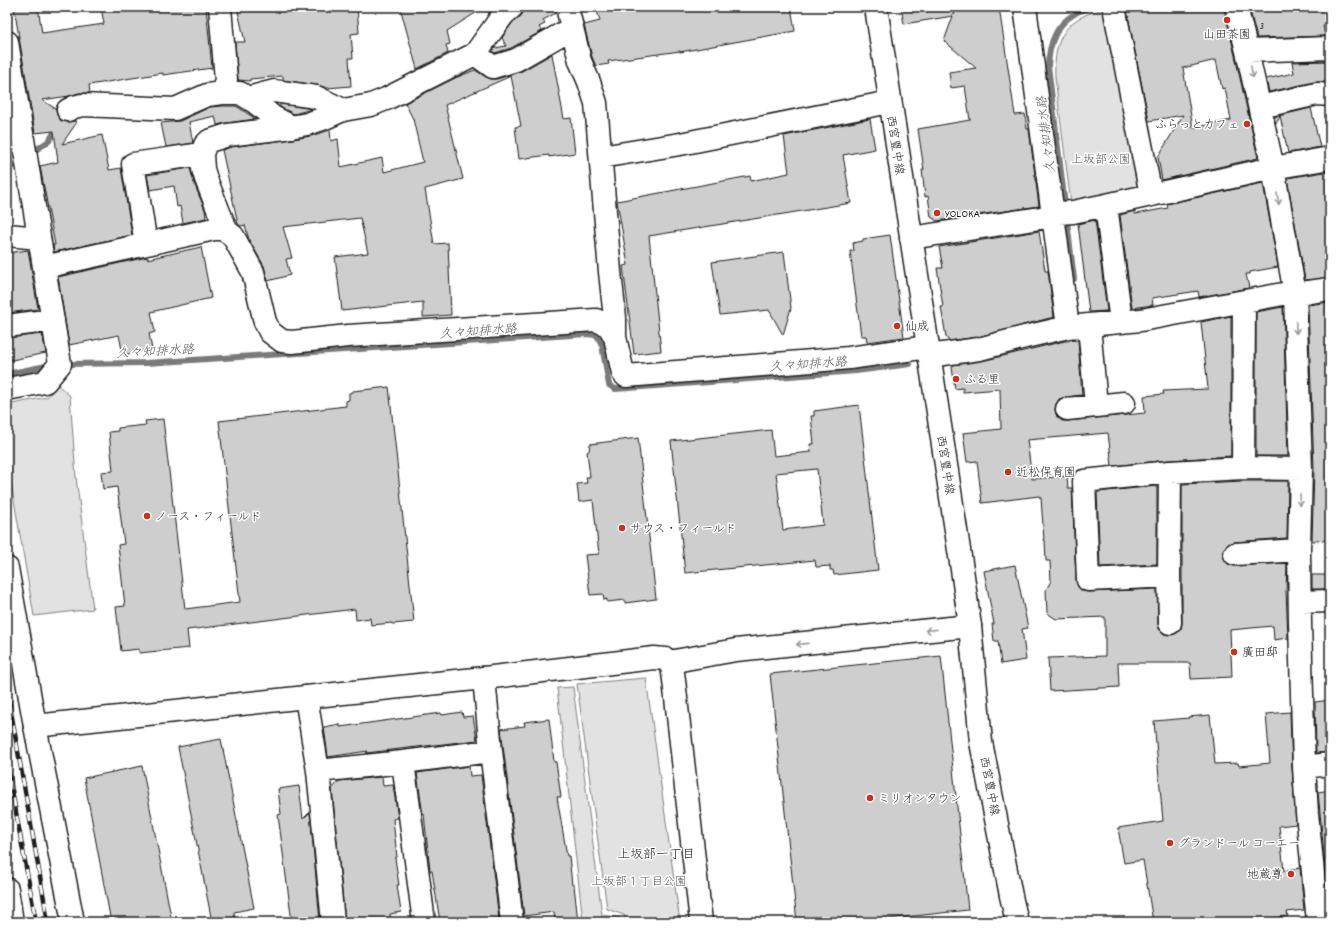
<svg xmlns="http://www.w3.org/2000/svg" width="1337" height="929" viewBox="0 0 1337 929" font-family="Dekko,'Klee One',sans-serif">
<rect width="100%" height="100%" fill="#fff"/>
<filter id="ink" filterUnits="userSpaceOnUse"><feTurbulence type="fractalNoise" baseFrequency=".025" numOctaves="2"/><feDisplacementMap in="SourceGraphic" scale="8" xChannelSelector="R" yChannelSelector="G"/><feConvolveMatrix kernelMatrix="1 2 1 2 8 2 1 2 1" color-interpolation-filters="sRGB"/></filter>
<g filter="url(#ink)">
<path fill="#e2e2e2" stroke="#7f7f7f" d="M 1107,9 L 1144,188 L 1071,204 L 1055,77 C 1053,38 1067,15 1107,9 Z
M 58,385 L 70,396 L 76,477 L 93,609 L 34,616 L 10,477 L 7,477 L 7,405 L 47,397 Z
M 646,678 L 680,922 L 626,922 L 624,915 L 607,909 L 577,684 Z
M 573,687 L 602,915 L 620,918 L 621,922 L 583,922 L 557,688 Z"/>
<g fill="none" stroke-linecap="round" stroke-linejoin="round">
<path stroke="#7a7a7a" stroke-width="6" d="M 30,154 L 49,141 L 64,116
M 7,169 L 22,159
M 1074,279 L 1048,66 C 1049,46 1054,26 1073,15 C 1078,11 1085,9 1090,7
M 64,364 L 146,363 L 586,334 L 597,335 L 602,345 L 609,385 L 615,389 L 856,371 L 910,364
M 7,374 L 51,365"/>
</g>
<path fill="#cecece" stroke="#1c1c1c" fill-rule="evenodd" d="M 14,7 L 38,7 L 42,33 L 104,24 L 101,7 L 206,7 L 212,68 L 163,75 L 163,73 L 89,85 L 90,93 L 79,93 L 69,96 L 42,100 L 56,109 L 57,115 L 61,121 L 68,122 L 75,121 L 77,122 L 62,144 L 102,135 L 109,170 L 121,168 L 132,235 L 54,252 L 53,245 L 55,245 L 40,166 L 58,162 L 54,131 L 35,133 Z
M 237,7 L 357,7 L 359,33 L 351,34 L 353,58 L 349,58 L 351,86 L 327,88 L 318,85 L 283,80 L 283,76 L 250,79 L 250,81 L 238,80 L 235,42 L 245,42 Z
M 400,7 L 493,7 L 489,14 L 485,7 L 447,31 L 450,44 L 446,45 L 448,53 L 417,69 Z
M 524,7 L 555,7 L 556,13 L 543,20 L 545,24 L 539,27 L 542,31 L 511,48 L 495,53 L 492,51 L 495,48 L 506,46 L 502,38 L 512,23 L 521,16 L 524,11 Z
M 596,7 L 791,7 L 795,31 L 680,52 L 680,51 L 608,61 L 609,64 L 596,66 L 592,57 L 584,25 L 600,21 Z
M 901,7 L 953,7 L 954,15 L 956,7 L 999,7 L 1015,115 L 1025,114 L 1027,129 L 1029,129 L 1039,206 L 937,221 L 931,217 L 928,196 L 925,197 L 922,170 L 924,170 L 918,129 L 970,120 L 965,86 L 951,88 L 949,72 L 976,68 L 944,41 L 953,16 L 904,24 Z
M 1146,7 L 1224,7 L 1258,158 L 1162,180 L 1158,157 L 1183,115 L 1149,121 L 1127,11 ZM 1216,60 L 1222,89 L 1225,88 L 1231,120 L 1193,128 L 1183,68 Z
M 1249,7 L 1330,7 L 1330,25 L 1323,26 L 1325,36 L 1257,38 Z
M 552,54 L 564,119 L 571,118 L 575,153 L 549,157 L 549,155 L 519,159 L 515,127 L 521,126 L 511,76 L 445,105 L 463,179 L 425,189 L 434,244 L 448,243 L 451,315 L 423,317 L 423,302 L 342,311 L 335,257 L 368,253 L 360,218 L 283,227 L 292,258 L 286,259 L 290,275 L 268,281 L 264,266 L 249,240 L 245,225 L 241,226 L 238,224 L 222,150 L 231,147 L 293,139 L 311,136 L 330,130 L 331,141 L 338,139 L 341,167 L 382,158 L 384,172 L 423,162 L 413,119 L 405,103 L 455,78 L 475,70 L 486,77 L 491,79 L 497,79 L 522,71 Z
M 1330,61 L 1330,82 L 1314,82 L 1269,92 L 1266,79 L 1294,73 L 1292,62 Z
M 280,104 L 312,109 L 294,114 L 280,107 Z
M 223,106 L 236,106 L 256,119 L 226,123 L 217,125 L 215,116 L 189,122 L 193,143 L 166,147 L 161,123 L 180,121 L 210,107 Z
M 1311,108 L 1320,147 L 1288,153 L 1280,116 L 1276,124 L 1274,117 Z
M 870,119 L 875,149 L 843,155 L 851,203 L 649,236 L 661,351 L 634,354 L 623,266 L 628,265 L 617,201 L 750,176 L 751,181 L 789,173 L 784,136 Z
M 190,168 L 194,183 L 205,210 L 206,218 L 183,223 L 180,206 L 177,207 L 174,186 L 150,190 L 147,175 Z
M 1325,172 L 1328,172 L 1328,176 L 1330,175 L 1330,221 L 1326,222 L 1330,257 L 1330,277 L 1305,280 L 1287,178 Z
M 1263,183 L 1278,267 L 1250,272 L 1250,274 L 1246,274 L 1249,288 L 1199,297 L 1198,291 L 1152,298 L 1153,305 L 1132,308 L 1120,215 L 1135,211 L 1135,214 L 1168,208 L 1167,204 Z
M 1095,220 L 1107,311 L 1089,312 L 1078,224 Z
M 1039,231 L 1045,271 L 1048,271 L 1054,317 L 977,337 L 949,341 L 946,337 L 941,307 L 943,307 L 937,268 L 943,268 L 939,247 Z
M 890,235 L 904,337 L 867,342 L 866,336 L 861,336 L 850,251 L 854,251 L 853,243 L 863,241 L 863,239 Z
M 201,247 L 211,298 L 151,312 L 155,332 L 149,334 L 152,349 L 123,355 L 119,335 L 69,345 L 58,277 L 147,257 L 147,259 Z
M 28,250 L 38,309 L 7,313 L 7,253 Z
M 784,252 L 791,308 L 783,335 L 769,310 L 720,315 L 712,262 Z
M 1330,302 L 1330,540 L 1312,541 L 1314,469 L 1308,305 Z
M 1283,307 L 1288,456 L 1256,456 L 1256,312 Z
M 1231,316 L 1231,456 L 1169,460 L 1112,466 L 1108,433 L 1027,440 L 1032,479 L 1067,476 L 1068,488 L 1072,488 L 1076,580 L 1078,587 L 1083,591 L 1089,592 L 1157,589 L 1158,624 L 1159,629 L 1164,634 L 1170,635 L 1177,633 L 1181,629 L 1182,623 L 1182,484 L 1243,481 L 1288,481 L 1287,538 L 1234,542 L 1228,544 L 1224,548 L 1223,554 L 1225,561 L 1229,565 L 1235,566 L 1287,563 L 1286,592 L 1288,638 L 1274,640 L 1273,626 L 1230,630 L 1232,677 L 1191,679 L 1190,663 L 1118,663 L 1119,687 L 1050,691 L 1048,658 L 1105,656 L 1105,617 L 1056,619 L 1047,613 L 1046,590 L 1051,581 L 1050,561 L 1046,561 L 1045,540 L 1044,540 L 1041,498 L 1040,498 L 1039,496 L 982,503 L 977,461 L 967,462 L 963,433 L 1001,429 L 1000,389 L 963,392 L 963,388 L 955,389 L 952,367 L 953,365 L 982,361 L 1065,341 L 1078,340 L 1082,395 L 1066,397 L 1059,399 L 1056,404 L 1055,410 L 1057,417 L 1062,421 L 1068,421 L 1145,413 L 1144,396 L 1164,394 L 1163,391 L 1208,389 L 1201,322 Z
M 42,334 L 46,353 L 7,361 L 7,338 Z
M 389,387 L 414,622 L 392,624 L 392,623 L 371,625 L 370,618 L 356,620 L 355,609 L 187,630 L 189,648 L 139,653 L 139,649 L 121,651 L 116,607 L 125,606 L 118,545 L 124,544 L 117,487 L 103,489 L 101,472 L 113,471 L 109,432 L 118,431 L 118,428 L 146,425 L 145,421 L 163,419 L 185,609 L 240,602 L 219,421 L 346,406 L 346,401 L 349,400 L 349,393 L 353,392 L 353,391 Z
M 859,405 L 878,570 L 834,575 L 833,570 L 830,570 L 830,566 L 816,567 L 815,560 L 685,573 L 671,441 L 771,430 L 774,456 L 811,452 L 810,444 L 814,444 L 811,416 L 814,416 L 814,411 ZM 817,469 L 823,525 L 783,530 L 776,473 Z
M 638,438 L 656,599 L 625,603 L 625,600 L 607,602 L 607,599 L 604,600 L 603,594 L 590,595 L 585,555 L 599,554 L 593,500 L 579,502 L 577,484 L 587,483 L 586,477 L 590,477 L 587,452 L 589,451 L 590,444 Z
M 1157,486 L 1157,564 L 1100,567 L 1097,492 Z
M 1015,565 L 1028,628 L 1022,629 L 1026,660 L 1001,664 L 998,641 L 994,641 L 992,624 L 994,624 L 984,571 Z
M 1312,575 L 1330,575 L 1330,589 L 1312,589 Z
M 941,656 L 968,910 L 861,922 L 797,922 L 770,674 Z
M 1330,700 L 1330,752 L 1316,753 L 1315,702 Z
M 462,712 L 463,717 L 473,716 L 477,740 L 366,753 L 368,751 L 328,757 L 324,727 L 340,724 L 340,727 L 441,713 L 442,715 Z
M 1290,712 L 1292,768 L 1296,824 L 1279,826 L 1284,871 L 1300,868 L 1304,910 L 1287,912 L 1288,916 L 1248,922 L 1153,922 L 1143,860 L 1124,863 L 1118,828 L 1163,821 L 1154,721 L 1189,718 L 1188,717 L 1210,715 L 1215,764 L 1238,763 L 1239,766 L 1270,763 L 1266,714 Z
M 549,719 L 554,762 L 556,762 L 561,797 L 557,797 L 567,856 L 569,856 L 572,885 L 574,885 L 578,922 L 555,922 L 554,912 L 524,916 L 501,729 L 525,726 L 524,722 Z
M 221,739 L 254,908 L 234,912 L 235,922 L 212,922 L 178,747 Z
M 142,766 L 172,922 L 111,922 L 84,778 Z
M 469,766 L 470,776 L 481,775 L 499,919 L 492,920 L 492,922 L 440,922 L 432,871 L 430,871 L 424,814 L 423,815 L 417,773 Z
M 382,777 L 383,786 L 393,785 L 398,818 L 393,819 L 397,857 L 395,858 L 399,885 L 397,885 L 401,912 L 390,914 L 391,922 L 345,922 L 332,789 L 339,781 Z
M 299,786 L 303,819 L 310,812 L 320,922 L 292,922 L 278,815 L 281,814 L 278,789 Z
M 1330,790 L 1330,906 L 1329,906 L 1318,792 Z"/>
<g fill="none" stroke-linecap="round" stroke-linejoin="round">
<g stroke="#1c1c1c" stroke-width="25">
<path id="minor" d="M 220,7 L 226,80 L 222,93
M 567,7 L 580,61 L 589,82 L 596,103 L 610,272 L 615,318 L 615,337
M 1025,7 L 1068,327
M 1114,7 L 1151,195
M 1236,7 L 1247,51 L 1273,168 L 1295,294 L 1301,469 L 1299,550 L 1300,623 L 1304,767 L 1307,813 L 1318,922
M 7,42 L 60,364 L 45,382 L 7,389
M 1247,51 L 1330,48
M 475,54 L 493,67 L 516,60 L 572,28
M 248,98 L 274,91 L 316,97 L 343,110
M 1260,107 L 1317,94 L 1330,95
M 68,110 L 74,107 L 82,105 L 175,109 L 207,95 L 222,93 L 240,93 L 256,103 L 273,117 L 292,127
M 601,157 L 680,144 L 890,102
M 1106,205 L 1121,322
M 227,232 L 206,179 L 203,169 L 202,154 L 205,145 L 209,141 L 228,135 L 285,128 L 307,124 L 325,118 L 343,110 L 371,105 L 386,99 L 475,54 L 503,15 L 512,7
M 7,235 L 39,238
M 911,238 L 1053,216 L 1058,213 L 1073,212 L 1106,205 L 1273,168 L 1330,158
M 146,244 L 133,164 L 202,154
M 44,267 L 214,229 L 224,229 L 233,236 L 253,272 L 265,322 L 270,332 L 282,341 L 292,342 L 348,336 L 596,320 L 609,326 L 615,337 L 623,373 L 626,376 L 849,358 L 928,347
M 1089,325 L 1096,406
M 7,326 L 53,320
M 929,356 L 979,349 L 1025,337 L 1068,327 L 1141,320 L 1283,294 L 1295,294 L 1330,289
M 1067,409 L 1124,403
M 1243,468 L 1244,302
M 1235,554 L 1299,550
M 7,568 L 35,726 L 73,922
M 1169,576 L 1088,580 L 1084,481 L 1170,472 L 1243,468 L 1301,469
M 1300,602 L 1330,601
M 1170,623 L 1169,576 L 1170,472
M 669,662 L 736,650 L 970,626
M 484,678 L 491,751 L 512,922
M 306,697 L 318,771 L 333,922
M 403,762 L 424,922
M 1304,767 L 1330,764
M 318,771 L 403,762 L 491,751
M 7,889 L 12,922"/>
</g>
<g stroke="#1c1c1c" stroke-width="25">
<path id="tertiary" d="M 35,726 L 484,678 L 654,658 L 666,659 L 672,666 L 674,680 L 701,922"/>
</g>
<g stroke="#1c1c1c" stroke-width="25">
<path id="secondary" d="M 876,7 L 963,576 L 970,626 L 981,742 L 1011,896 L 1017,922"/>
</g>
<use href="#minor" stroke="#fff" stroke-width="22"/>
<use href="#tertiary" stroke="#fff" stroke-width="22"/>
<use href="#secondary" stroke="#fff" stroke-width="22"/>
<g stroke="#1c1c1c" stroke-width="4.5">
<path id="rail" d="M 7,689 L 48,922
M 7,763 L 36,922"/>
</g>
<use href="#rail" stroke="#fff" stroke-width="3" stroke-dasharray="9" stroke-linecap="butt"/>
</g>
<defs><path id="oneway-shaft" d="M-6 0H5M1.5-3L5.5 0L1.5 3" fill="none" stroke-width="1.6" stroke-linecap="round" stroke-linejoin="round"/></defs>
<g stroke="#999">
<use href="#oneway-shaft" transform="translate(1252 72) rotate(78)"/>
<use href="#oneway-shaft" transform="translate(1278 199) rotate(80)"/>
<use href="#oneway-shaft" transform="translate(1296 328) rotate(88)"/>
<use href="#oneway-shaft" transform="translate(1300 500) rotate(91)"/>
<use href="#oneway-shaft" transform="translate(931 630) rotate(174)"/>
<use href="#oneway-shaft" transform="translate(802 644) rotate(174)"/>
</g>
</g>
<g fill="#c8321e" stroke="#fff" stroke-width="1.5">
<circle cx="1227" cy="20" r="4"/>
<circle cx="1247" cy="124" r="4"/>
<circle cx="937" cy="213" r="4"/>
<circle cx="897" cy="326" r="4"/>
<circle cx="956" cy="379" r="4"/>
<circle cx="1008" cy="472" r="4"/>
<circle cx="147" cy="516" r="4"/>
<circle cx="622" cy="528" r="4"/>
<circle cx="1234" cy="652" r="4"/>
<circle cx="870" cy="798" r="4"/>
<circle cx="1170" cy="843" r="4"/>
<circle cx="1291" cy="874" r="4"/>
</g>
<g text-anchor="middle" stroke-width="3" stroke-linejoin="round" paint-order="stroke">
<g font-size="10" fill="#484848">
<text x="1262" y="29">3</text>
</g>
<g font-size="12" fill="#1c1c1c" stroke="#fff" text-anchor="start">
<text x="1227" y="38" text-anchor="middle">山田茶園</text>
<text x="1239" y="128" text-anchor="end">ふらっとカフェ</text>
<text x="945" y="217">YOLOKA</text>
<text x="905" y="330">仙成</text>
<text x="964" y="383">ふる里</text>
<text x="1016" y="476">近松保育園</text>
<text x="155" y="520">ノース・フィールド</text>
<text x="630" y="532">サウス・フィールド</text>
<text x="1242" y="656">廣田邸</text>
<text x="878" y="802">ミリオンタウン</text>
<text x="1178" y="847">グランドール コーエー</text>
<text x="1283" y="878" text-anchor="end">地蔵尊</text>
</g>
<g font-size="12" fill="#1c1c1c" stroke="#fff">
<text transform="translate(896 145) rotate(81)" y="4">西宮豊中線</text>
<text transform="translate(946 465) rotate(81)" y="4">西宮豊中線</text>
<text transform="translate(990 786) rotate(79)" y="4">西宮豊中線</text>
</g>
<g font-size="12" fill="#575757" stroke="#fff">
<text x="1101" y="163">上坂部公園</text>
<text x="639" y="885">上坂部１丁目公園</text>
</g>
<g font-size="13" font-style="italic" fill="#5a5a5a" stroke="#fff">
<text transform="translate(1045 135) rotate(-97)" y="5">久々知排水路</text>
<text transform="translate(478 330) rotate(-4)" y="5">久々知排水路</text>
<text transform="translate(155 350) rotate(-3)" y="5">久々知排水路</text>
<text transform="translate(808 363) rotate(-4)" y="5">久々知排水路</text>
</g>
<g font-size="13" fill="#1c1c1c" stroke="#fff">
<text x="656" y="858">上坂部一丁目</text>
</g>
</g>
<rect width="1337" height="929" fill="none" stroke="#fff" stroke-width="24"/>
<rect x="12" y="12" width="1313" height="905" fill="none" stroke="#1c1c1c" stroke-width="1.5" filter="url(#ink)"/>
</svg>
